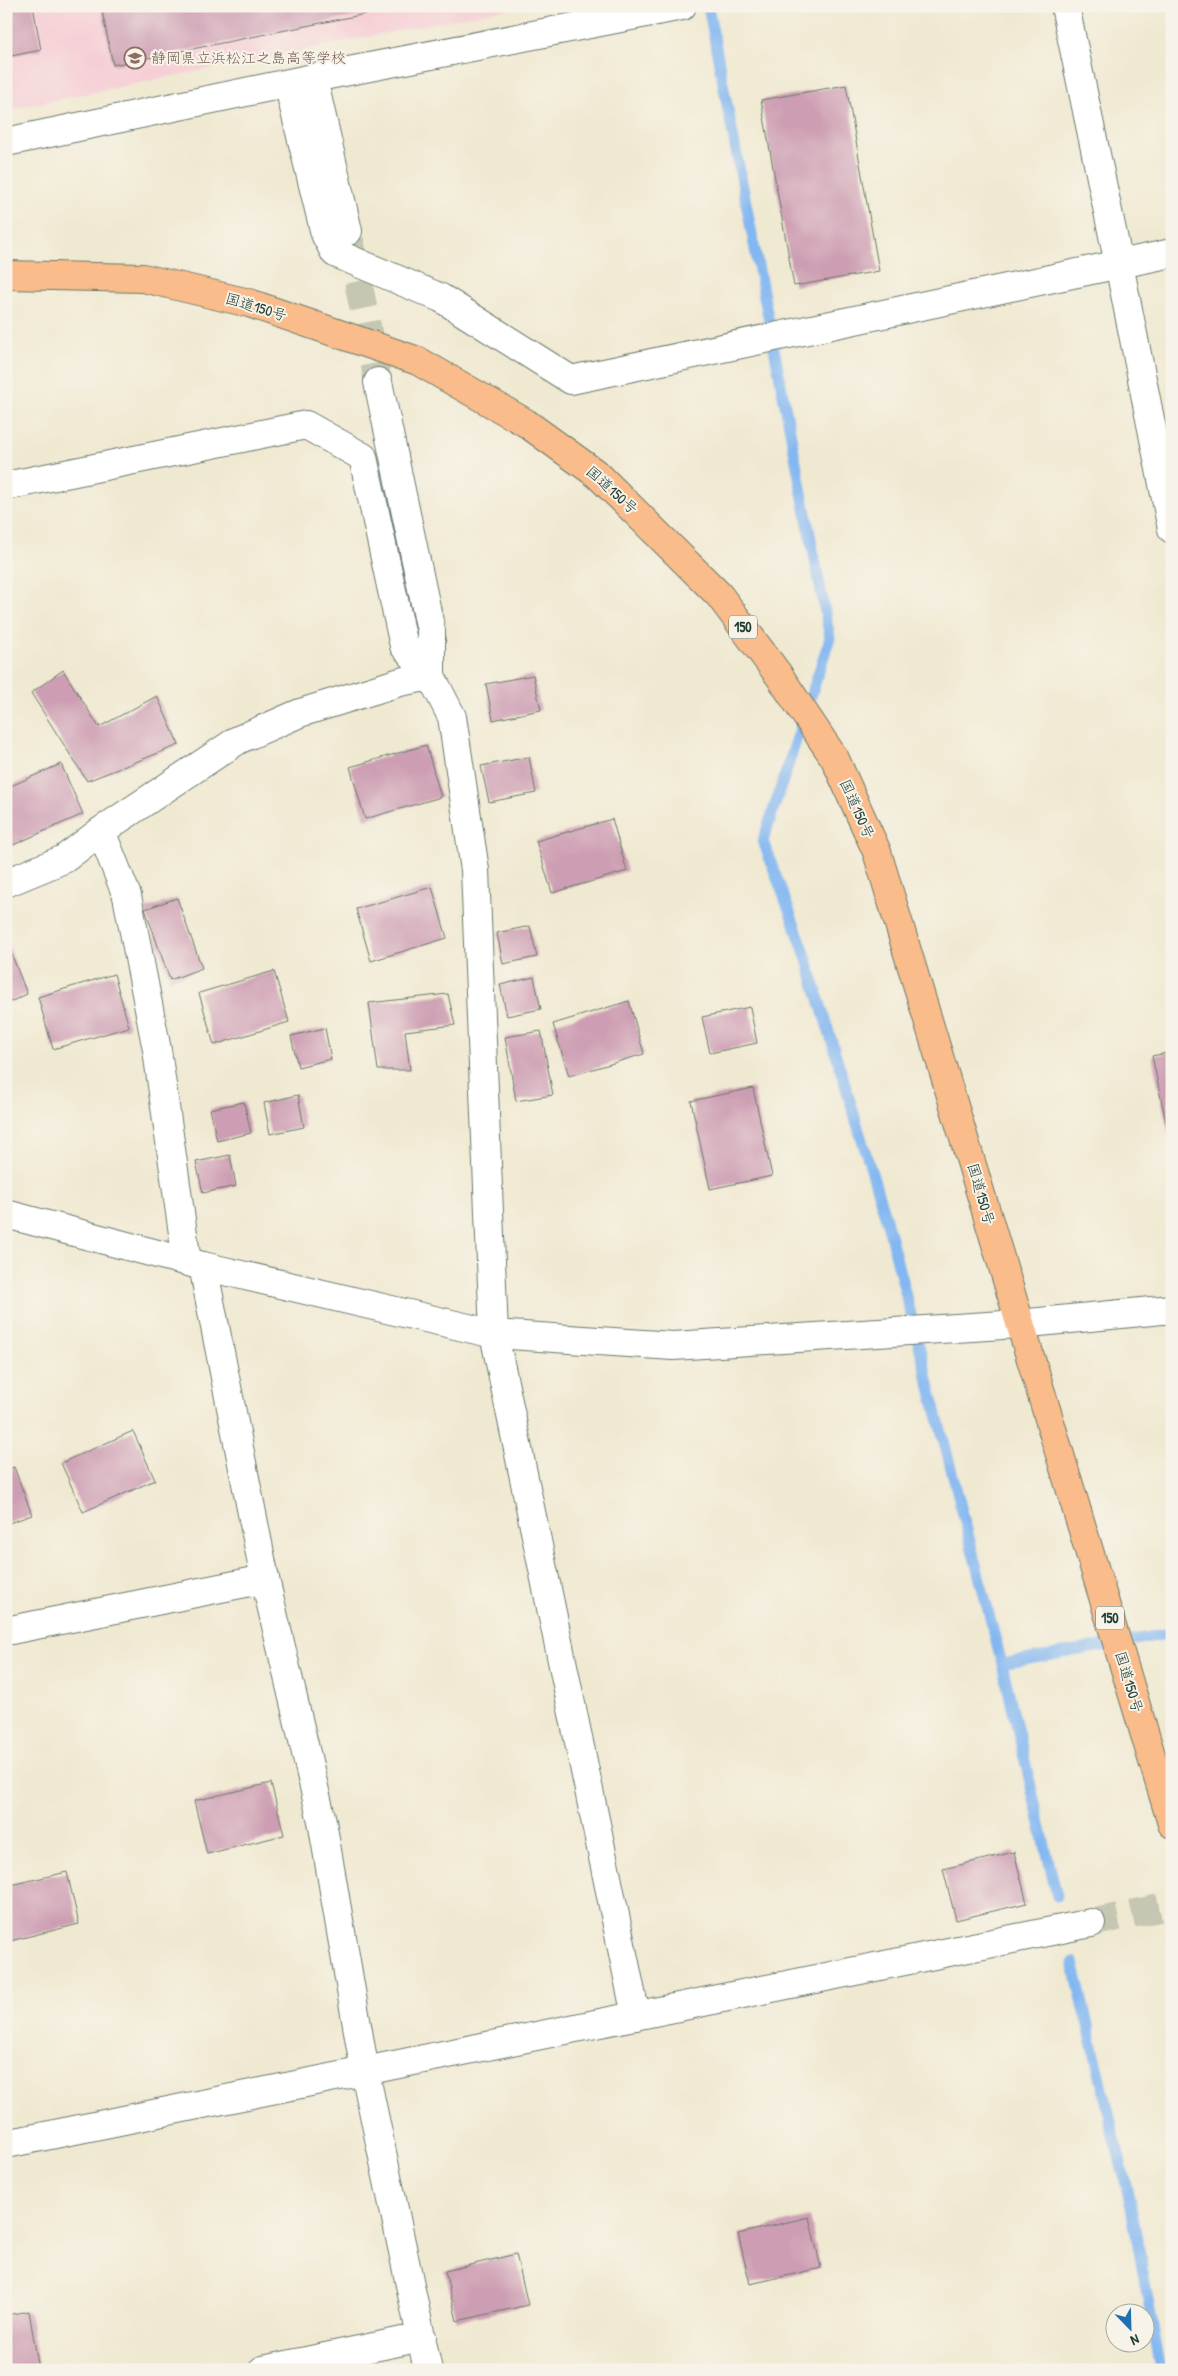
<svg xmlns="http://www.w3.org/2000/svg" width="1178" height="2376" viewBox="0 0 1178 2376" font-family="'Patrick Hand','Klee One',sans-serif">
<rect width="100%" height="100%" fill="#f7f3e8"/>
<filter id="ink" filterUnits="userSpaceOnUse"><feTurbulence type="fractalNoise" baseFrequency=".02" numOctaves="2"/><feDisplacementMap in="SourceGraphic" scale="10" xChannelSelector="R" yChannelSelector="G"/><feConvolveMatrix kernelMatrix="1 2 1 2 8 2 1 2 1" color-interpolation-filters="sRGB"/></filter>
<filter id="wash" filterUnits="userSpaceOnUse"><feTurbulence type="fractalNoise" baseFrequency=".0096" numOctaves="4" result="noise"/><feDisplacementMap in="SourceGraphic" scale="20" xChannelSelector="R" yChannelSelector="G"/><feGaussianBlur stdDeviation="1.12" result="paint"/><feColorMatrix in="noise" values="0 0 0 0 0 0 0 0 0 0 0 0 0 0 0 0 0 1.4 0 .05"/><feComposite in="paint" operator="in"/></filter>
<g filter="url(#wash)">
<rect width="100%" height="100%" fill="#f0e9d2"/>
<path fill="#f6cfd6" d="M 6,6 L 520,6 L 6,110 Z"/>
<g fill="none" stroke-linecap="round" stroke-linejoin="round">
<path stroke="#83b7f1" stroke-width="11" d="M 708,6 L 830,638 L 763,841 L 804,950 L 886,1219 L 1002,1664 L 1057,1896
M 1002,1664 L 1172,1633
M 1073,1962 L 1130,2202 L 1161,2370"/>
</g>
<g id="blocks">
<path fill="#cd9eb3" d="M 6,6 L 33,6 L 41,50 L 6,57 Z
M 101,6 L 400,6 L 400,7 L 113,65 Z
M 846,85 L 879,271 L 794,286 L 761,100 Z
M 63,670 L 99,727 L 157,696 L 179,745 L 87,781 L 31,693 Z
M 533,675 L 541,710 L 493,720 L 486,684 Z
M 426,745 L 441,797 L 365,819 L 350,767 Z
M 529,757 L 536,793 L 489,802 L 481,766 Z
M 61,764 L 83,814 L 11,846 L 6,836 L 6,788 Z
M 612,819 L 627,871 L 552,893 L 536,841 Z
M 432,887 L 447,938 L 371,961 L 356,909 Z
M 177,898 L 202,968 L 170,980 L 145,909 Z
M 530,926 L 537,957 L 503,964 L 497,933 Z
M 6,940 L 27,994 L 6,1004 Z
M 274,971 L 289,1022 L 214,1045 L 199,993 Z
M 114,974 L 129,1027 L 53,1049 L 38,997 Z
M 534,977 L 541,1009 L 507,1016 L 500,985 Z
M 448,994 L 455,1025 L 405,1031 L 410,1070 L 378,1070 L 369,1003 Z
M 629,1001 L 644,1054 L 569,1076 L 553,1024 Z
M 750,1007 L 757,1043 L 710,1053 L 702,1017 Z
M 325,1028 L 331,1059 L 298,1067 L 291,1036 Z
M 541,1031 L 553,1095 L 516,1101 L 505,1037 Z
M 6,1044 L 13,1067 L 6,1069 Z
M 1172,1052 L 1172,1146 L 1171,1146 L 1152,1056 Z
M 753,1088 L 772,1176 L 710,1189 L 691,1101 Z
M 298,1095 L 304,1127 L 270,1134 L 264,1103 Z
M 244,1102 L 251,1133 L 217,1141 L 210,1109 Z
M 230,1155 L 236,1186 L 203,1193 L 196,1162 Z
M 133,1431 L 155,1480 L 83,1512 L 61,1463 Z
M 14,1467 L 32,1515 L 6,1524 L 6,1470 Z
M 271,1783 L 284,1835 L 207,1854 L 194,1801 Z
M 1014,1852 L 1027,1903 L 956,1920 L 943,1869 Z
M 67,1872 L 79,1924 L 6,1942 L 6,1886 Z
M 809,2217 L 821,2268 L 750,2284 L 738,2234 Z
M 516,2254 L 528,2305 L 457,2321 L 445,2271 Z
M 29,2311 L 39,2370 L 6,2370 L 6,2315 Z"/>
</g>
</g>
<g filter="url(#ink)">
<use href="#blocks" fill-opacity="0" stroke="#68796b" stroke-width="1"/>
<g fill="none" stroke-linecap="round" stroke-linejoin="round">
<path stroke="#c6c7b2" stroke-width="28" stroke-dasharray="28 14" stroke-linecap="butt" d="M 350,240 L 378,382
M 1091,1923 L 1172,1905"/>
<g stroke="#68796b" stroke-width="30">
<path id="minor" d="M 313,78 L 348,231
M 288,83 L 325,234 L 335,253 L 441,298 L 571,380 L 1172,253
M 6,142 L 313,78 L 682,6
M 378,382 L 431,631 L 431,676
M 6,486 L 306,425 L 363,457 L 404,646 L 431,676 L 452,717 L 475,870 L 494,1334 L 636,2016
M 101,831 L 127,896 L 157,1050 L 187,1262
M 6,883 L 64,859 L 101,831 L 238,740 L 300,713 L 400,682 L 431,676
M 6,1214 L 203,1266 L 265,1579 L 322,1821 L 365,2072 L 428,2370
M 6,1631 L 265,1579
M 6,2144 L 1091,1923
M 263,2370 L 422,2337"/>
</g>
<g stroke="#68796b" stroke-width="30">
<path id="tertiary" d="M 1065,6 L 1119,264 L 1172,529
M 203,1266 L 494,1334 L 673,1346 L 1019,1324 L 1172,1309"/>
</g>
<g stroke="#68796b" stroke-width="30">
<path id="trunk" d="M 6,275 L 143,278 L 249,303 L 418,361 L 526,423 L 598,475 L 719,595 L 778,674 L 835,759 L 877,852 L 1172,1824"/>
</g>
<use href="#minor" stroke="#fff" stroke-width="28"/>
<use href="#tertiary" stroke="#fff" stroke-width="28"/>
<use href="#trunk" stroke="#f9bc8a" stroke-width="28"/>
</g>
</g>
<defs>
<g id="school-ring" transform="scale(1.125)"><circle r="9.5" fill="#f7f3e8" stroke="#8d6e63" stroke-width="1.5"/><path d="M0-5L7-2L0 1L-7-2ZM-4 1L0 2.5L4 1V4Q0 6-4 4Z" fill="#8d6e63"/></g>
</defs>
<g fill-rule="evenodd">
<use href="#school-ring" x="135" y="58"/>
</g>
<g text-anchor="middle" stroke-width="4" stroke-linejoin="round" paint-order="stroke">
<g fill="#f7f3e8" stroke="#60746a" stroke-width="1">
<rect x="729" y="615.5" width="28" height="23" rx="4"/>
<rect x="1096" y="1606.5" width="28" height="23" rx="4"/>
</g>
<g font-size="14" font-weight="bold" fill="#1f3d34">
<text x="743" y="632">150</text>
<text x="1110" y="1623">150</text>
</g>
<g font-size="15" fill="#785e54" stroke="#f7f3e8" text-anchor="start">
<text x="151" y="63">静岡県立浜松江之島高等学校</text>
</g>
<g font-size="15" fill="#1f3d34" stroke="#f7f3e8">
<text transform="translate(256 307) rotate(17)" y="5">国道150号</text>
<text transform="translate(612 490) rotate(42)" y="5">国道150号</text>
<text transform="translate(857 809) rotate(66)" y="5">国道150号</text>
<text transform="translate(981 1194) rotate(74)" y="5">国道150号</text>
<text transform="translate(1129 1682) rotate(73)" y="5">国道150号</text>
</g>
</g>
<rect width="1178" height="2376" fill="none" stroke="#f7f3e8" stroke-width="25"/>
<g transform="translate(1130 2328) rotate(157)"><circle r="24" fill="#f7f3e8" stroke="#a1aaa0"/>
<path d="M0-4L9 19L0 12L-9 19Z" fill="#1f6fb2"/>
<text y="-8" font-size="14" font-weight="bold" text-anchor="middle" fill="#1f3d34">N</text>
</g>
</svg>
